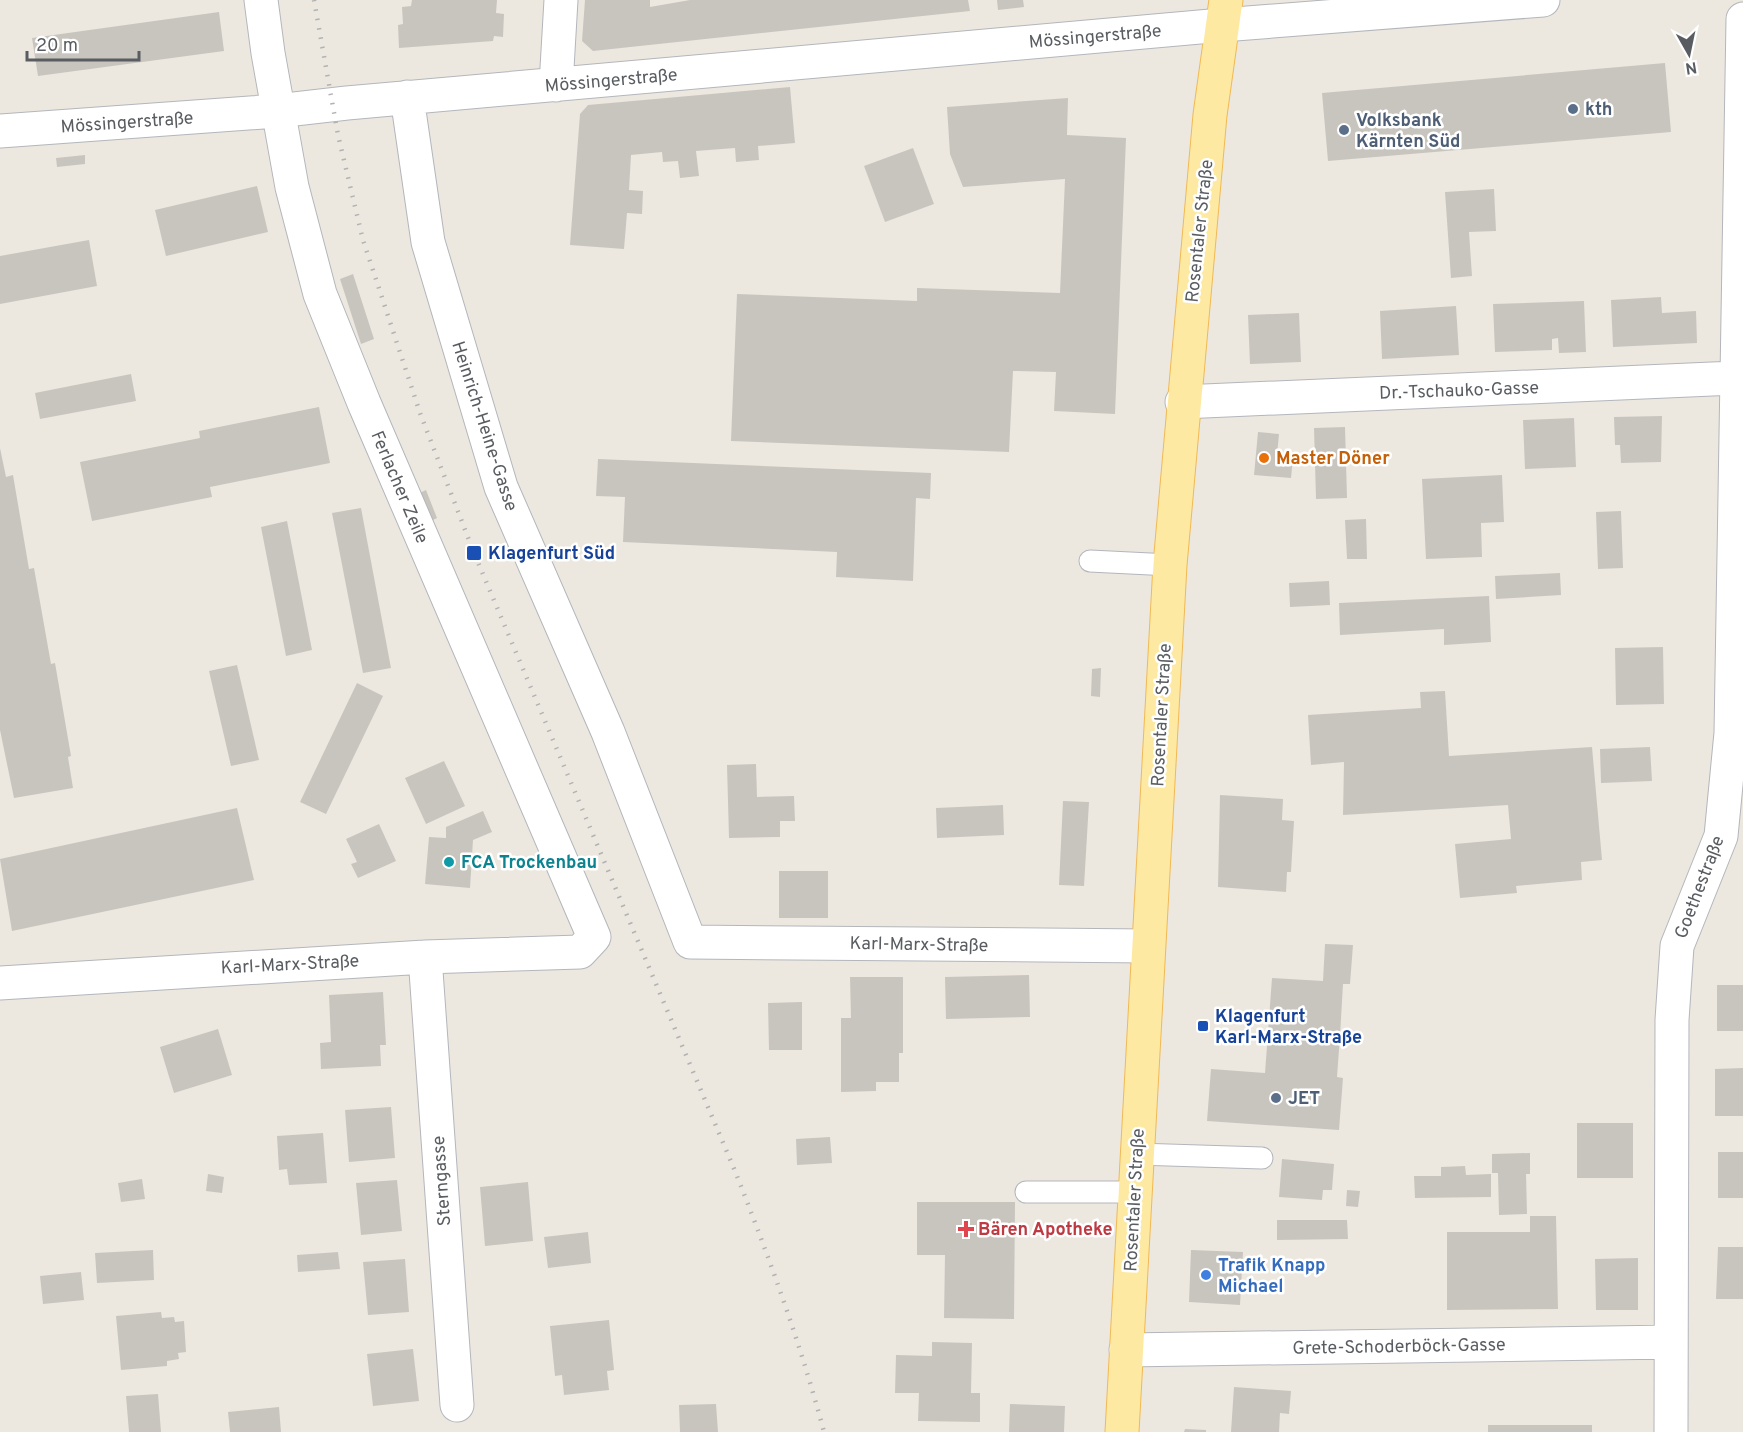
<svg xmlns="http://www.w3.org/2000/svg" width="1743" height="1432" viewBox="0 0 1743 1432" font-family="Overpass,sans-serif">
<rect width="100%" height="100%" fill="#ece8e0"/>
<path fill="#c8c5bf" d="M 412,0 L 497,0 L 496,13 L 504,14 L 503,37 L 494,36 L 493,41 L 399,48 L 398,25 L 403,24 L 402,7 L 411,6 Z
M 585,0 L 650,0 L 650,7 L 690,0 L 968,0 L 970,11 L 593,51 L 582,41 Z
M 997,0 L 1023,0 L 1024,7 L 998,10 Z
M 219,12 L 224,51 L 38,76 L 32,38 Z
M 1665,63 L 1671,132 L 1328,161 L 1322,93 Z
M 790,87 L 795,143 L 758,146 L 759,160 L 736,162 L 735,148 L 696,151 L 699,176 L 680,178 L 678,161 L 663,162 L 662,152 L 631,155 L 629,190 L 643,191 L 642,214 L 627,213 L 624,249 L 570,245 L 580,114 L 588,105 Z
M 1068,98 L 1067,135 L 1126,138 L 1115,414 L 1054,411 L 1056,372 L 1013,371 L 1009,452 L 731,441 L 737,294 L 917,301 L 917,288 L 1060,293 L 1065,179 L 963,187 L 950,154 L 947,107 Z
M 913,148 L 934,204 L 885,222 L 864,166 Z
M 85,155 L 85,164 L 57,167 L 56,158 Z
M 257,186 L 268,232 L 166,256 L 155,210 Z
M 1494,189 L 1496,231 L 1469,232 L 1472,276 L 1451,278 L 1445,192 Z
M 89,240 L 97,286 L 0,304 L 0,256 Z
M 353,274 L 374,339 L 361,344 L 340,279 Z
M 1661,297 L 1662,313 L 1696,311 L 1697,343 L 1613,347 L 1611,300 Z
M 1584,301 L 1586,352 L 1559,353 L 1558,338 L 1552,339 L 1552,350 L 1495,352 L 1493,304 Z
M 1456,306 L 1459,355 L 1382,359 L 1380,311 Z
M 1299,313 L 1301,362 L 1250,364 L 1248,315 Z
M 131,374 L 136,401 L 40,419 L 35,393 Z
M 319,407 L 330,463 L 210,487 L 212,497 L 92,521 L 80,462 L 200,438 L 199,431 Z
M 1662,416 L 1661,462 L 1621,463 L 1620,445 L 1615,445 L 1614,417 Z
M 1574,418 L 1576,467 L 1525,469 L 1523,420 Z
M 1345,427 L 1347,498 L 1316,499 L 1314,428 Z
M 1258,432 L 1279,434 L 1277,455 L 1293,457 L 1291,478 L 1254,475 Z
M 0,448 L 6,477 L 13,475 L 29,569 L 34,568 L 51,664 L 55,663 L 71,756 L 68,757 L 73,788 L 14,798 L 0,730 Z
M 598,459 L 931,473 L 930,499 L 916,498 L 913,581 L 836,577 L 837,552 L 623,542 L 625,497 L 596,496 Z
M 1502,475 L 1504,522 L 1481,523 L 1482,557 L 1426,559 L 1422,479 Z
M 426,490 L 437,518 L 431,521 L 415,495 Z
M 361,508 L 391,668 L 363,673 L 332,513 Z
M 1621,511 L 1623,568 L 1598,569 L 1596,512 Z
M 1366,519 L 1367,559 L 1347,559 L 1345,520 Z
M 287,521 L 312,650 L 286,656 L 261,527 Z
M 1560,573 L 1561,595 L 1496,599 L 1495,576 Z
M 1329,581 L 1330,605 L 1290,607 L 1289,583 Z
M 1489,596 L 1491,642 L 1444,645 L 1444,629 L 1340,635 L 1339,603 Z
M 1663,647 L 1664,704 L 1616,705 L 1615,648 Z
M 237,665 L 259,760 L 231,766 L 209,671 Z
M 1101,668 L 1100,697 L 1091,696 L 1092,669 Z
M 357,683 L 383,696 L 326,814 L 300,802 Z
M 1445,691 L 1449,756 L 1592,747 L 1602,860 L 1581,862 L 1582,880 L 1516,886 L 1517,893 L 1460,898 L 1455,844 L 1511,839 L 1508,805 L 1343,815 L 1344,762 L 1311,765 L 1308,715 L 1421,708 L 1420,692 Z
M 1650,747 L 1652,781 L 1601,783 L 1600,749 Z
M 444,761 L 465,806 L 426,824 L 405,778 Z
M 756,764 L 757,797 L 794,796 L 795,821 L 780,821 L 780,837 L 729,838 L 727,765 Z
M 1220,795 L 1283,799 L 1282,820 L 1294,821 L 1291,872 L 1287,872 L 1286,892 L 1218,887 Z
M 1063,801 L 1089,802 L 1084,886 L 1059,885 Z
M 1003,805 L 1004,835 L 937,838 L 936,808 Z
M 237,808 L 254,880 L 12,931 L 0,859 Z
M 483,811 L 492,832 L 473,840 L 470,888 L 425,884 L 429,837 L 446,838 L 446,827 Z
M 379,824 L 396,861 L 358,878 L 351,864 L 357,862 L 346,839 Z
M 779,871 L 828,871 L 828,918 L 779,918 Z
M 1325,944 L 1353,945 L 1350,984 L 1343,984 L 1340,1036 L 1337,1077 L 1343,1078 L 1339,1130 L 1207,1121 L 1211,1069 L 1265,1073 L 1272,978 L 1323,981 Z
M 1029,975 L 1030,1017 L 946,1019 L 945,977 Z
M 850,977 L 903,977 L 903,1053 L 899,1053 L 899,1082 L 876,1082 L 876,1091 L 841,1092 L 841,1018 L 851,1018 Z
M 1717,985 L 1743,985 L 1743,1031 L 1717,1031 Z
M 383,992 L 386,1045 L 380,1045 L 381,1066 L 321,1069 L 320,1043 L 331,1042 L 329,995 Z
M 802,1002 L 802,1050 L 769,1050 L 768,1003 Z
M 218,1029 L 232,1075 L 174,1093 L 160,1047 Z
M 1743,1068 L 1743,1116 L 1715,1116 L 1715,1069 Z
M 391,1107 L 395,1158 L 349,1162 L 345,1110 Z
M 1577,1123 L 1633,1123 L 1633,1178 L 1577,1178 Z
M 323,1133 L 327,1183 L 289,1185 L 287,1169 L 279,1170 L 277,1136 Z
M 830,1137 L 832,1163 L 797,1165 L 796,1139 Z
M 1718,1152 L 1743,1152 L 1743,1198 L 1718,1198 Z
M 1530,1153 L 1530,1174 L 1526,1174 L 1527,1214 L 1499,1215 L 1498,1173 L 1492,1173 L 1492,1154 Z
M 1282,1159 L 1334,1164 L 1332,1190 L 1323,1190 L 1322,1200 L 1279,1197 Z
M 1465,1166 L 1466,1175 L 1491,1174 L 1491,1197 L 1415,1198 L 1414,1176 L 1441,1176 L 1441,1167 Z
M 208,1174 L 224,1177 L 222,1193 L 206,1191 Z
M 142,1179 L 145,1199 L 121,1202 L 118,1183 Z
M 397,1180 L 402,1231 L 361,1235 L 356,1183 Z
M 528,1182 L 533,1241 L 485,1246 L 480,1187 Z
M 1347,1190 L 1360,1191 L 1358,1207 L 1346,1206 Z
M 917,1202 L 1015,1202 L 1014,1319 L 944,1318 L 945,1255 L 917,1255 Z
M 1530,1216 L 1556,1216 L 1558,1309 L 1447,1310 L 1447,1232 L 1530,1232 Z
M 1277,1220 L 1347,1220 L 1348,1239 L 1277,1240 Z
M 588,1232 L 591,1263 L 548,1268 L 544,1237 Z
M 1718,1247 L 1743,1247 L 1743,1299 L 1716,1299 Z
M 153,1250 L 154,1280 L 97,1283 L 95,1253 Z
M 1191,1250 L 1243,1252 L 1240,1305 L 1189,1302 Z
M 338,1252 L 340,1269 L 298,1272 L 297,1255 Z
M 1638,1258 L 1638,1310 L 1596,1310 L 1595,1259 Z
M 405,1259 L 409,1312 L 368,1315 L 363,1262 Z
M 81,1272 L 84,1300 L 43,1304 L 40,1276 Z
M 161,1312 L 162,1318 L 174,1317 L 175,1322 L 184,1321 L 186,1352 L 178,1353 L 179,1359 L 167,1361 L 167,1366 L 121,1370 L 116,1316 Z
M 609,1320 L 614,1370 L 607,1371 L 609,1390 L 564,1395 L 562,1375 L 555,1376 L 550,1326 Z
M 932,1342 L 972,1343 L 971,1393 L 980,1393 L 980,1422 L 918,1421 L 919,1393 L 895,1393 L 896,1355 L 932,1356 Z
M 413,1349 L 419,1401 L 373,1406 L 367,1354 Z
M 1234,1387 L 1291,1391 L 1289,1414 L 1280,1413 L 1279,1432 L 1231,1432 Z
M 158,1394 L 161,1432 L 129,1432 L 126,1396 Z
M 716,1404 L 718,1432 L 680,1432 L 679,1405 Z
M 1010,1404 L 1065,1406 L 1064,1432 L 1009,1432 Z
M 279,1407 L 281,1432 L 230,1432 L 228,1412 Z
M 1488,1425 L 1592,1425 L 1592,1432 L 1488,1432 Z
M 1185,1429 L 1206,1430 L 1206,1432 L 1184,1432 Z"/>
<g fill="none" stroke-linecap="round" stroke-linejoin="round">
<g stroke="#b3b6bb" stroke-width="23">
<path id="service" d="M 1090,561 L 1170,565
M 1137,1154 L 1262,1158
M 1026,1192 L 1135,1192"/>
</g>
<g stroke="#b3b6bb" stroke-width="35">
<path id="minor" d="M 556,85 L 561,0
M 407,97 L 428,242 L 501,487 L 608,732 L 690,942 L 1147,946
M 0,131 L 277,111 L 347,103 L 1222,25 L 1543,0
M 1182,402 L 1735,378
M 425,957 L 457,1405
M 0,983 L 425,957 L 580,952 L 594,937 L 364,403 L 320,294 L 292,187 L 268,53 L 261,0
M 1126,1350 L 1671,1342
M 1671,1432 L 1672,1020 L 1677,946 L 1721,836 L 1731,733 L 1743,19"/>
</g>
<g stroke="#f0b955" stroke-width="35">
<path id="primary" d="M 1122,1432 L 1170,565 L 1210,115 L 1226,0"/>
</g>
<use href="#service" stroke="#fff" stroke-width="21"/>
<use href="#minor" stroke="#fff" stroke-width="33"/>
<use href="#primary" stroke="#fee9a2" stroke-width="33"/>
<path stroke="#b1b2b2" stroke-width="4.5" stroke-dasharray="1.5 8" stroke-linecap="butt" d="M 314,0 L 338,135 L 363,240 L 420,413 L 474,553 L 735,1171 C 769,1257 800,1342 824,1432"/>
</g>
<g fill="#5c6f8a" stroke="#fff" stroke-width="2">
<circle cx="1573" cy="109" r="6"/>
<circle cx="1344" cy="130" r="6"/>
<circle cx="1276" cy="1098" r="6"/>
</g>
<circle fill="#e8710a" stroke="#fff" stroke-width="2" cx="1264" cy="458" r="6"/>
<g fill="#1a4fb4" stroke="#fff" stroke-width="2">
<rect x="466" y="545" width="16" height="16" rx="3"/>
<rect x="1197" y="1020" width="12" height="12" rx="3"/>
</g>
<circle fill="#0f9aa8" stroke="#fff" stroke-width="2" cx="449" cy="862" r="6"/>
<path fill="#e0444e" stroke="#fff" stroke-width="2" d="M963 1220h6v6h6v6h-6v6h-6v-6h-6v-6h6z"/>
<circle fill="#3f7fe0" stroke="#fff" stroke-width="2" cx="1206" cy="1275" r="6"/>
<g text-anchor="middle" stroke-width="5" stroke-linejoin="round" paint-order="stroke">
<g font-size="18" fill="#595d61" stroke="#fff">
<text transform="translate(1095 36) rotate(-5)" y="6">Mössingerstraße</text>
<text transform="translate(611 80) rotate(-5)" y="6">Mössingerstraße</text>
<text transform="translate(127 122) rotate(-4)" y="6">Mössingerstraße</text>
<text transform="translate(1199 231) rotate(-84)" y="6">Rosentaler Straße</text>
<text transform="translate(1459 390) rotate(-2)" y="6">Dr.-Tschauko-Gasse</text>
<text transform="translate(485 426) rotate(72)" y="6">Heinrich-Heine-Gasse</text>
<text transform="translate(400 487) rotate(67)" y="6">Ferlacher Zeile</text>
<text transform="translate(1161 715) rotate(-87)" y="6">Rosentaler Straße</text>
<text transform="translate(1699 887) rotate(-69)" y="6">Goethestraße</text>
<text transform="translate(919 944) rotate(1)" y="6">Karl-Marx-Straße</text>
<text transform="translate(290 964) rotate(-3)" y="6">Karl-Marx-Straße</text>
<text transform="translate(441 1181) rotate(-94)" y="6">Sterngasse</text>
<text transform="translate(1134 1200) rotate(-87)" y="6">Rosentaler Straße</text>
<text transform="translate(1399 1346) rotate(-1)" y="6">Grete-Schoderböck-Gasse</text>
</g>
<g font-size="18" font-weight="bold" fill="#4e5e75" stroke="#fff" text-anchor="start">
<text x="1585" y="115">kth</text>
<text x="1356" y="126">Volksbank<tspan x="1356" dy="21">Kärnten Süd</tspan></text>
<text x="1288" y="1104">JET</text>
</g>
<g font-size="18" font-weight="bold" fill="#c56008" stroke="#fff" text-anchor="start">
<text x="1276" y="464">Master Döner</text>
</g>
<g font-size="18" font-weight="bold" fill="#164399" stroke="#fff" text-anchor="start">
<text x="488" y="559">Klagenfurt Süd</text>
<text x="1215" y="1022">Klagenfurt<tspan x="1215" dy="21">Karl-Marx-Straße</tspan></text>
</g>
<g font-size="18" font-weight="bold" fill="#0d838f" stroke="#fff" text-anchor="start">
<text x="461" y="868">FCA Trockenbau</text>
</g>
<g font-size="18" font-weight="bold" fill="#be3a42" stroke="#fff" text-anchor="start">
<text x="978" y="1235">Bären Apotheke</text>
</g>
<g font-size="18" font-weight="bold" fill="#366cbe" stroke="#fff" text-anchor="start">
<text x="1218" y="1271">Trafik Knapp<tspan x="1218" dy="21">Michael</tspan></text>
</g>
</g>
<g transform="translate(1689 54) rotate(171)" stroke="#ffffff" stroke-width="4.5" paint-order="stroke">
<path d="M0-4.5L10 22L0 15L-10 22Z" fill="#595d61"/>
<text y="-9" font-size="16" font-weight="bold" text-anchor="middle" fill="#595d61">N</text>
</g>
<path d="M27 51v9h112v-9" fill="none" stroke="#595d61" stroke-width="3"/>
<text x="36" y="51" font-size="18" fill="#595d61" stroke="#ffffff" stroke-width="4.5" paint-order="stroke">20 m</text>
</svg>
